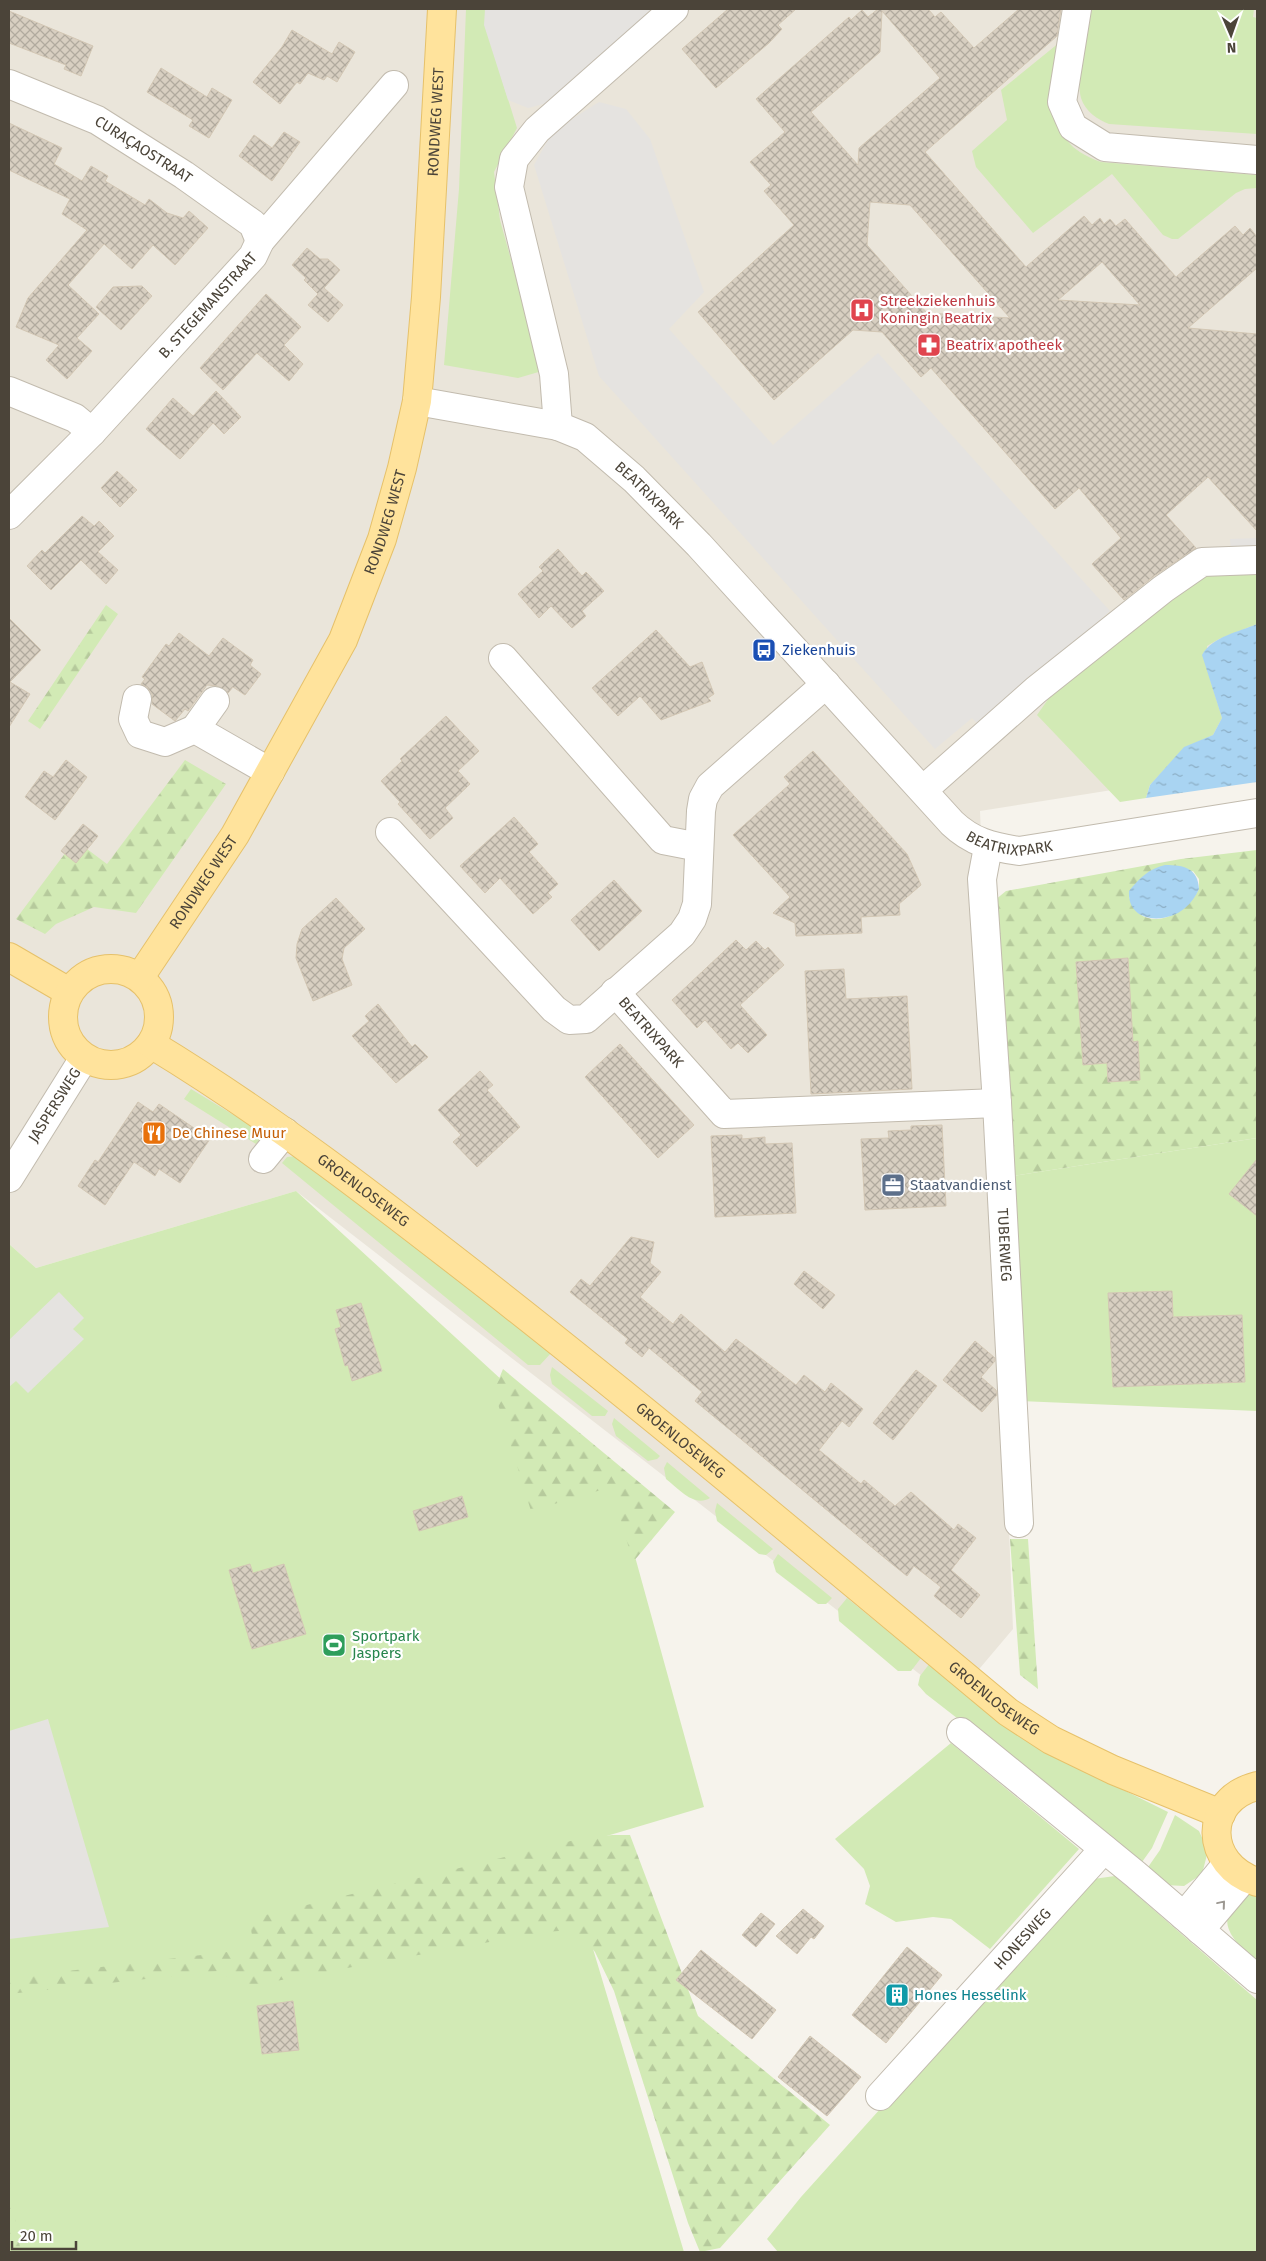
<svg xmlns="http://www.w3.org/2000/svg" width="1266" height="2261" viewBox="0 0 1266 2261" font-family="'Fira Sans',sans-serif">
<defs>
<pattern id="forest-firs" width="22" height="20" patternUnits="userSpaceOnUse" patternTransform="scale(1.25)"><rect width="22" height="20" fill="#d2eab5"/><path d="M5 1l3.5 6h-7zM16 11l3.5 6h-7z" fill="#b6ca9c"/></pattern>
<pattern id="water-ripples" width="26" height="14" patternUnits="userSpaceOnUse" patternTransform="scale(1.25)"><rect width="26" height="14" fill="#a9d4f2"/><path d="M2 4q2-2 4 0t4 0M15 11q2-2 4 0t4 0" fill="none" stroke="#8caec5"/></pattern>
<pattern id="building-cross-hatch" width="8" height="8" patternUnits="userSpaceOnUse" patternTransform="scale(1.25)"><rect width="8" height="8" fill="#d8cfc1"/><path d="M0 0l8 8M0 8l8-8" fill="none" stroke="#b1aa9e"/></pattern>
</defs>
<rect width="100%" height="100%" fill="#f6f3ec"/>
<path fill="#eae5da" d="M 9,9 L 1257,9 L 1257,767 L 980,811 L 1013,1629 L 953,1700 L 296,1191 L 36,1268 L 9,1244 Z"/>
<path fill="#d2eab5" d="M 466,9 L 485,9 L 485,25 L 517,128 L 494,172 L 500,220 L 542,371 L 518,378 L 444,365 L 459,189 Z
M 1092,9 L 1254,9 L 1253,17 L 1257,18 L 1257,134 L 1109,124 C 1098,120 1085,111 1081,98 C 1075,75 1088,33 1092,9 Z
M 1065,38 C 1064,55 1062,72 1061,89 C 1058,130 1059,146 1101,162 L 1257,175 L 1257,188 L 1245,189 L 1236,193 L 1178,239 L 1172,239 L 1163,235 L 1112,174 L 1033,233 L 976,167 L 972,151 L 1007,120 L 1001,90 Z
M 1257,570 L 1257,624 L 1219,639 L 1207,646 L 1207,669 L 1222,718 L 1213,735 L 1184,748 L 1150,785 L 1146,798 L 1120,802 L 1037,715 L 1051,695 L 1065,682 L 1208,572 Z
M 191,1089 L 255,1128 L 259,1133 L 260,1139 L 256,1144 L 184,1099 Z
M 1257,1138 L 1257,1411 L 1020,1401 L 1007,1177 Z
M 297,1156 L 552,1352 L 540,1365 L 528,1365 L 282,1163 L 287,1157 Z
M 296,1191 L 615,1484 L 704,1807 L 563,1849 L 684,2252 L 9,2252 L 9,1244 L 36,1268 Z
M 552,1367 L 608,1411 L 605,1416 L 592,1416 L 552,1384 L 550,1375 Z
M 614,1418 L 660,1456 L 657,1459 L 648,1461 L 616,1436 L 612,1424 Z
M 667,1462 L 710,1498 C 694,1508 678,1488 666,1479 L 664,1468 Z
M 717,1503 L 773,1549 L 766,1555 L 759,1554 L 717,1521 L 715,1511 Z
M 778,1554 L 832,1598 L 826,1604 L 818,1604 L 776,1572 L 773,1562 Z
M 847,1598 L 921,1658 L 911,1671 L 898,1671 L 839,1621 L 838,1609 Z
M 930,1663 L 1047,1752 L 1168,1812 L 1152,1848 L 1142,1862 L 926,1694 L 918,1685 L 920,1676 Z
M 951,1743 L 1079,1849 L 990,1949 L 951,1919 L 933,1917 L 896,1922 L 865,1904 L 870,1886 L 864,1869 L 835,1839 Z
M 1175,1815 L 1199,1831 L 1208,1851 L 1202,1874 L 1184,1886 L 1165,1885 L 1146,1870 L 1160,1850 Z
M 1115,1876 L 1257,2000 L 1257,2252 L 778,2252 L 767,2239 L 801,2197 L 1086,1880 Z
M 1251,1893 L 1257,1893 L 1257,1962 C 1230,1939 1209,1915 1251,1893 Z"/>
<path fill="url(#forest-firs)" fill-rule="evenodd" d="M 106,605 L 118,614 L 40,729 L 28,721 Z
M 185,760 L 226,784 L 136,913 L 94,907 L 56,924 L 45,934 L 16,919 L 75,840 L 107,864 Z
M 1257,850 L 1257,1138 L 1007,1177 L 989,905 L 1006,891 L 1181,859 ZM 1193,871 L 1199,879 L 1199,889 C 1185,917 1141,936 1129,897 Z
M 503,1369 L 675,1512 L 633,1562 L 611,1487 L 531,1511 L 494,1391 Z
M 1010,1539 L 1028,1539 L 1038,1689 L 1020,1675 Z
M 612,1835 L 630,1835 L 698,2016 L 830,2125 L 720,2248 L 700,2252 L 688,2223 L 614,1991 L 595,1952 L 582,1936 L 572,1930 L 545,1932 L 243,1987 L 219,1971 L 9,1994 L 9,1978 L 235,1951 L 250,1954 L 252,1935 L 249,1919 L 579,1839 Z
M 9,2176 L 19,2242 L 21,2252 L 9,2252 Z"/>
<path fill="#e5e3e0" d="M 485,9 L 658,9 L 551,102 L 528,108 L 508,100 L 484,25 Z
M 599,102 L 626,109 L 650,139 L 704,292 L 669,329 L 773,445 L 878,353 L 1110,611 L 982,729 L 972,718 L 935,749 L 599,376 L 534,165 L 553,131 Z
M 1257,538 L 1257,554 L 1231,555 L 1230,539 Z
M 59,1292 L 84,1318 L 73,1329 L 84,1339 L 28,1393 L 16,1381 L 9,1387 L 9,1340 Z
M 48,1719 L 109,1927 L 9,1939 L 9,1731 Z"/>
<path fill="url(#water-ripples)" d="M 1257,624 L 1257,782 L 1146,798 L 1150,785 L 1184,747 L 1213,735 L 1222,718 L 1202,655 C 1213,636 1239,632 1257,624 Z
M 1165,865 C 1184,865 1198,868 1199,889 C 1196,896 1191,903 1185,908 C 1167,924 1127,924 1129,891 C 1140,878 1148,869 1165,865 Z"/>
<path fill="url(#building-cross-hatch)" stroke="#d3c7b4" fill-rule="evenodd" d="M 728,9 L 796,9 L 778,25 L 782,29 L 769,43 L 716,88 L 682,49 Z
M 878,9 L 928,9 L 935,17 L 941,12 L 974,48 L 1019,9 L 1061,9 L 1057,36 L 925,152 L 1026,267 L 1084,216 L 1092,225 L 1100,218 L 1104,224 L 1110,219 L 1116,226 L 1125,219 L 1176,277 L 1235,226 L 1243,235 L 1250,228 L 1257,237 L 1257,268 L 1188,328 L 1257,334 L 1257,531 L 1208,477 L 1166,515 L 1196,548 L 1154,576 L 1124,600 L 1092,564 L 1121,538 L 1079,488 L 1055,509 L 931,368 L 921,377 L 882,332 L 853,330 L 774,400 L 698,312 L 794,225 L 764,191 L 771,185 L 750,162 L 785,132 L 756,99 L 849,17 L 851,20 L 862,10 L 868,17 ZM 882,11 L 940,78 L 859,148 L 858,165 L 811,112 L 880,52 ZM 870,202 L 910,205 L 1010,318 L 927,313 L 867,245 ZM 1102,262 L 1140,305 L 1058,300 Z
M 9,11 L 93,46 L 81,76 L 64,69 L 66,65 L 9,43 Z
M 292,30 L 332,54 L 339,42 L 355,52 L 337,82 L 327,76 L 324,80 L 308,73 L 300,84 L 297,82 L 280,104 L 253,82 L 282,47 Z
M 161,68 L 207,97 L 212,88 L 232,100 L 209,138 L 189,126 L 193,120 L 147,92 Z
M 9,123 L 62,148 L 54,164 L 82,181 L 91,166 L 108,176 L 105,181 L 145,205 L 149,199 L 167,213 L 183,218 L 189,211 L 208,228 L 175,265 L 153,245 L 132,269 L 104,244 L 68,285 L 99,314 L 77,338 L 92,351 L 67,379 L 46,360 L 59,345 L 16,327 L 28,298 L 87,230 L 62,214 L 70,199 L 9,170 Z
M 284,132 L 300,142 L 272,181 L 239,156 L 254,135 L 272,148 Z
M 307,248 L 320,259 L 328,259 L 340,270 L 324,288 L 343,305 L 328,322 L 308,305 L 318,294 L 304,280 L 306,278 L 292,265 Z
M 142,286 L 152,296 L 121,330 L 96,307 L 113,287 Z
M 266,294 L 301,327 L 284,345 L 303,364 L 289,381 L 257,353 L 223,390 L 200,368 Z
M 216,391 L 241,417 L 224,434 L 213,423 L 180,459 L 146,429 L 173,398 L 193,416 Z
M 117,471 L 137,490 L 120,507 L 101,488 Z
M 82,516 L 94,526 L 99,521 L 114,536 L 98,552 L 118,570 L 106,584 L 81,560 L 51,590 L 27,566 L 42,550 L 45,553 Z
M 558,549 L 582,576 L 586,572 L 604,591 L 582,611 L 586,616 L 572,628 L 551,606 L 539,618 L 518,594 L 543,571 L 539,567 Z
M 9,618 L 41,650 L 10,682 L 30,694 L 9,727 Z
M 656,630 L 690,667 L 702,662 L 714,694 L 708,698 L 711,701 L 661,720 L 640,696 L 618,716 L 592,688 Z
M 179,633 L 209,656 L 223,638 L 253,660 L 250,665 L 261,674 L 245,695 L 233,687 L 228,693 L 217,686 L 207,685 L 188,711 L 185,709 L 175,721 L 152,704 L 152,694 L 147,687 L 141,684 L 145,679 L 142,677 L 166,644 L 169,646 Z
M 446,716 L 479,751 L 458,771 L 470,784 L 445,808 L 453,818 L 430,839 L 398,804 L 400,802 L 381,781 L 402,761 L 400,759 Z
M 813,751 L 907,854 L 921,885 L 899,904 L 900,915 L 861,917 L 862,933 L 796,936 L 795,923 L 773,913 L 790,897 L 733,835 L 790,784 L 784,777 Z
M 66,760 L 87,777 L 55,820 L 25,797 L 44,771 L 53,777 Z
M 514,817 L 538,844 L 529,852 L 558,884 L 548,893 L 552,897 L 533,914 L 500,878 L 485,893 L 460,866 Z
M 83,824 L 98,836 L 76,863 L 61,851 Z
M 614,880 L 642,911 L 599,951 L 571,920 Z
M 336,898 L 365,929 L 344,948 L 342,959 L 352,985 L 313,1001 L 296,958 L 297,944 L 302,929 Z
M 736,940 L 746,950 L 756,941 L 765,950 L 768,947 L 784,965 L 740,1005 L 767,1035 L 748,1053 L 738,1043 L 731,1049 L 705,1020 L 697,1028 L 672,1000 Z
M 1128,958 L 1133,1042 L 1138,1041 L 1140,1080 L 1108,1082 L 1107,1063 L 1083,1065 L 1076,962 Z
M 844,969 L 846,999 L 907,996 L 912,1089 L 811,1094 L 805,971 Z
M 378,1004 L 412,1047 L 415,1044 L 428,1057 L 396,1083 L 352,1036 L 369,1021 L 365,1016 Z
M 620,1044 L 694,1125 L 658,1158 L 585,1077 Z
M 480,1071 L 493,1085 L 487,1090 L 520,1127 L 477,1167 L 453,1142 L 461,1135 L 438,1110 Z
M 138,1102 L 153,1112 L 159,1104 L 210,1139 L 180,1183 L 159,1169 L 155,1176 L 134,1162 L 105,1205 L 78,1186 L 95,1160 L 98,1162 Z
M 942,1125 L 946,1206 L 865,1210 L 861,1139 L 889,1138 L 888,1131 L 911,1130 L 911,1126 Z
M 742,1135 L 742,1139 L 765,1137 L 765,1144 L 792,1143 L 796,1213 L 715,1217 L 711,1136 Z
M 1257,1159 L 1257,1216 L 1229,1194 Z
M 631,1237 L 654,1242 L 650,1263 L 661,1272 L 640,1297 L 673,1324 L 681,1314 L 725,1352 L 736,1339 L 796,1385 L 804,1375 L 825,1392 L 831,1383 L 863,1409 L 849,1427 L 842,1421 L 819,1450 L 861,1484 L 864,1480 L 895,1506 L 911,1492 L 954,1530 L 958,1524 L 976,1538 L 951,1570 L 980,1595 L 961,1618 L 934,1596 L 941,1587 L 914,1566 L 907,1576 L 892,1564 L 695,1401 L 702,1392 L 649,1348 L 642,1357 L 625,1343 L 628,1339 L 570,1292 L 581,1279 L 590,1286 Z
M 804,1271 L 835,1295 L 823,1309 L 794,1284 Z
M 1172,1291 L 1173,1317 L 1242,1315 L 1245,1382 L 1113,1387 L 1108,1293 Z
M 361,1303 L 382,1371 L 352,1381 L 348,1365 L 345,1366 L 335,1329 L 341,1327 L 336,1310 Z
M 975,1341 L 995,1358 L 995,1361 L 981,1377 L 996,1390 L 997,1395 L 982,1412 L 943,1380 Z
M 916,1370 L 937,1386 L 893,1440 L 873,1423 Z
M 462,1496 L 468,1517 L 419,1531 L 413,1511 Z
M 250,1564 L 253,1573 L 284,1564 L 306,1634 L 252,1649 L 229,1570 Z
M 803,1909 L 824,1926 L 814,1939 L 811,1937 L 797,1954 L 776,1936 Z
M 761,1913 L 775,1924 L 756,1947 L 742,1935 Z
M 907,1947 L 942,1975 L 886,2043 L 852,2015 Z
M 701,1950 L 776,2010 L 752,2039 L 676,1980 Z
M 293,2001 L 299,2050 L 262,2054 L 257,2006 Z
M 810,2036 L 861,2077 L 827,2116 L 778,2077 Z"/>
<g fill="none" stroke-linecap="round" stroke-linejoin="round">
<g stroke="#c2bbae" stroke-width="30">
<g id="minor">
<path d="M 1077,9 L 1062,102 L 1073,127 L 1105,147 L 1257,160"/>
<path id="s1" d="M 9,84 L 97,120 L 184,175 L 253,224 L 260,241"/>
<path d="M 9,391 L 75,418 L 92,432"/>
<path id="s2" d="M 417,401 L 558,426 L 585,437 L 634,479 L 699,545 L 952,823 C 972,842 992,847 1019,851 L 1257,813"/>
<path d="M 558,426 L 554,374 L 509,187 L 514,159 L 537,130 L 674,9"/>
<path id="s3" d="M 9,515 L 92,432 L 253,256 L 260,241 L 394,85"/>
<path d="M 503,658 L 663,840 L 699,847"/>
<path d="M 137,699 L 133,719 L 140,734 L 165,742 L 195,729 L 270,772"/>
<path d="M 195,729 L 215,701"/>
<path d="M 923,790 L 1036,690 L 1163,589 L 1202,562 L 1257,560"/>
<path d="M 390,832 L 554,1009 L 569,1020 L 586,1019 L 682,934 L 692,919 L 697,904 L 701,811 L 703,799 L 710,786 L 826,684"/>
<path id="s4" d="M 988,847 L 982,879 L 997,1103 L 1019,1523"/>
<path id="s5" d="M 615,992 L 724,1114 L 997,1103"/>
<path d="M 263,1159 L 285,1132"/>
<path id="s6" d="M 9,1178 L 84,1058"/>
<path d="M 961,1732 L 1135,1874 L 1257,1979"/>
<path d="M 1184,1916 L 1227,1864"/>
<path d="M 1200,1930 L 1244,1878"/>
<path id="s7" d="M 880,2096 L 1104,1849"/>
</g>
</g>
<g stroke="#e6c16a" stroke-width="30">
<g id="major">
<path d="M 9,957 L 69,992"/>
<circle cx="111" cy="1017" r="48"/>
<path id="s8" d="M 140,977 L 235,835 L 343,640 L 382,539 L 402,468 L 417,401 L 426,297 L 442,9"/>
<path id="s9" d="M 151,1044 C 270,1116 379,1201 488,1286 C 664,1424 836,1569 1008,1712 L 1051,1740 L 1113,1770 L 1221,1814"/>
<path d="M 1257,1786 C 1202,1800 1204,1865 1257,1882"/>
</g>
</g>
<use href="#minor" stroke="#fff" stroke-width="28"/>
<use href="#major" stroke="#ffe39c" stroke-width="28"/>
</g>
<defs><path id="oneway-chevron" d="M-2-3.5L2.5 0L-2 3.5" fill="none" stroke-width="1.6" stroke-linecap="round" stroke-linejoin="round" transform="scale(1.25)"/></defs>
<use stroke="#9c9892" href="#oneway-chevron" transform="translate(1222 1904) rotate(-50)"/>
<defs>
<g id="hospital-square" transform="scale(1.25)"><rect x="-9" y="-9" width="18" height="18" rx="4" fill="#e0444e" stroke="#fff"/><path d="M-5-5h3v3.5h4V-5h3V5h-3V1.5h-4V5h-3Z" fill="#fff"/></g>
<g id="pharmacy-square" transform="scale(1.25)"><rect x="-9" y="-9" width="18" height="18" rx="4" fill="#e0444e" stroke="#fff"/><path d="M-2-6h4v4h4v4h-4v4h-4v-4h-4v-4h4Z" fill="#fff"/></g>
<g id="bus-square" transform="scale(1.25)"><rect x="-9" y="-9" width="18" height="18" rx="4" fill="#1a4fb4" stroke="#fff"/><path d="M-5-6H5V4H4V6H2V4H-2V6H-4V4H-5ZM-3.5-4V0h7V-4ZM-3.5 1.2v1.5H-2V1.2ZM2 1.2v1.5H3.5V1.2Z" fill="#fff"/></g>
<g id="restaurant-square" transform="scale(1.25)"><rect x="-9" y="-9" width="18" height="18" rx="4" fill="#e8710a" stroke="#fff"/><path d="M-5-6h1v4h1v-4h1v4h1v-4h1v5L-1.5 .5V6h-2V.5L-5-1ZM5-6V6H3V1.5H1.5Q1.5-4 5-6Z" fill="#fff"/></g>
<g id="office-square" transform="scale(1.25)"><rect x="-9" y="-9" width="18" height="18" rx="4" fill="#5c6f8a" stroke="#fff"/><path d="M-6-3h4V-5.5h4V-3h4V5H-6ZM-1-4.5V-3h2v-1.5ZM-6 0V1H6V0Z" fill="#fff"/></g>
<g id="stadium-square" transform="scale(1.25)"><rect x="-9" y="-9" width="18" height="18" rx="4" fill="#2e9e5b" stroke="#fff"/><path d="M0-5a6.5 5 0 1 0 0 10a6.5 5 0 1 0 0-10ZM-3.5-1.8h7v3.6h-7Z" fill="#fff"/></g>
<g id="building-square" transform="scale(1.25)"><rect x="-9" y="-9" width="18" height="18" rx="4" fill="#0f9aa8" stroke="#fff"/><path d="M-4-6H4V6H1V3H-1V6H-4ZM-2.5-4.3h1.7v1.8h-1.7ZM.8-4.3h1.7v1.8H.8ZM-2.5-1h1.7V.8h-1.7ZM.8-1h1.7V.8H.8Z" fill="#fff"/></g>
</defs>
<g fill-rule="evenodd">
<use href="#hospital-square" x="862" y="310"/>
<use href="#pharmacy-square" x="929" y="345"/>
<use href="#bus-square" x="764" y="650"/>
<use href="#restaurant-square" x="154" y="1133"/>
<use href="#office-square" x="893" y="1185"/>
<use href="#stadium-square" x="334" y="1645"/>
<use href="#building-square" x="897" y="1995"/>
</g>
<g text-anchor="middle" stroke-width="4.5" stroke-linejoin="round" paint-order="stroke">
<g font-size="15" fill="#4b4439" stroke="#fff">
<text dy="5" stroke="none"><textPath href="#s8" startOffset="924">RONDWEG WEST</textPath></text>
<text dy="5" stroke="none"><textPath href="#s1" startOffset="150">CURAÇAOSTRAAT</textPath></text>
<text dy="5" stroke="none"><textPath href="#s3" startOffset="289">B. STEGEMANSTRAAT</textPath></text>
<text dy="5" stroke="none"><textPath href="#s2" startOffset="259">BEATRIXPARK</textPath></text>
<text dy="5" stroke="none"><textPath href="#s8" startOffset="519">RONDWEG WEST</textPath></text>
<text dy="5" stroke="none"><textPath href="#s2" startOffset="769">BEATRIXPARK</textPath></text>
<text dy="5" stroke="none"><textPath href="#s8" startOffset="114">RONDWEG WEST</textPath></text>
<text dy="5" stroke="none"><textPath href="#s5" startOffset="54">BEATRIXPARK</textPath></text>
<text dy="5" stroke="none"><textPath href="#s6" startOffset="86">JASPERSWEG</textPath></text>
<text dy="5" stroke="none"><textPath href="#s9" startOffset="258">GROENLOSEWEG</textPath></text>
<text dy="5" stroke="none"><textPath href="#s4" startOffset="399">TUBERWEG</textPath></text>
<text dy="5" stroke="none"><textPath href="#s9" startOffset="662">GROENLOSEWEG</textPath></text>
<text dy="5" stroke="none"><textPath href="#s9" startOffset="1068">GROENLOSEWEG</textPath></text>
<text dy="5" stroke="none"><textPath href="#s7" startOffset="212">HONESWEG</textPath></text>
</g>
<g font-size="15" fill="#be3a42" stroke="#fff" text-anchor="start">
<text x="880" y="306">Streekziekenhuis<tspan x="880" dy="17">Koningin Beatrix</tspan></text>
<text x="946" y="350">Beatrix apotheek</text>
</g>
<g font-size="15" fill="#164399" stroke="#fff" text-anchor="start">
<text x="782" y="655">Ziekenhuis</text>
</g>
<g font-size="15" fill="#c56008" stroke="#fff" text-anchor="start">
<text x="172" y="1138">De Chinese Muur</text>
</g>
<g font-size="15" fill="#4e5e75" stroke="#fff" text-anchor="start">
<text x="910" y="1190">Staatvandienst</text>
</g>
<g font-size="15" fill="#27864d" stroke="#fff" text-anchor="start">
<text x="352" y="1641">Sportpark<tspan x="352" dy="17">Jaspers</tspan></text>
</g>
<g font-size="15" fill="#0d838f" stroke="#fff" text-anchor="start">
<text x="914" y="2000">Hones Hesselink</text>
</g>
</g>
<rect width="1266" height="2261" fill="none" stroke="#4b4439" stroke-width="20"/>
<g transform="translate(1231 35) rotate(178)" stroke="#ffffff" stroke-width="4" paint-order="stroke">
<path d="M0-4L9 19L0 12L-9 19Z" fill="#4b4439"/>
<text y="-8" font-size="14" font-weight="bold" text-anchor="middle" fill="#4b4439">N</text>
</g>
<path d="M12 2241v8h64v-8" fill="none" stroke="#4b4439" stroke-width="2.5"/>
<text x="20" y="2241" font-size="15" fill="#4b4439" stroke="#ffffff" stroke-width="4" paint-order="stroke">20 m</text>
</svg>
